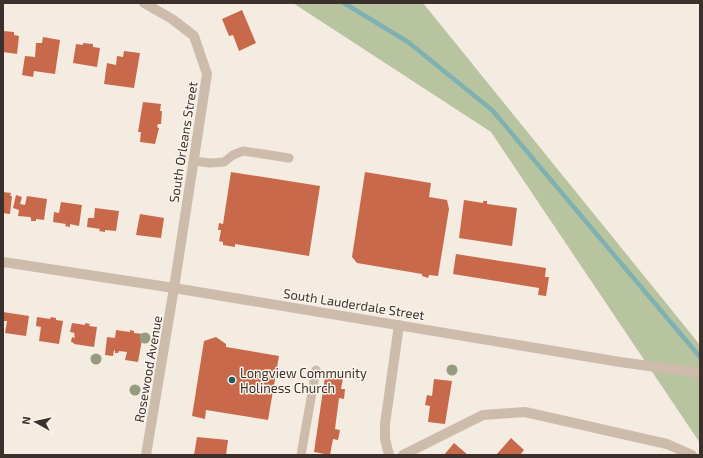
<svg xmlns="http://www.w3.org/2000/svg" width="703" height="458" viewBox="0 0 703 458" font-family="'Exo 2',sans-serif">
<rect width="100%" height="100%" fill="#f4ebe1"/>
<path fill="#b8c4a0" d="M 293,3 L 423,3 L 700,345 L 700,443 L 491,132 Z"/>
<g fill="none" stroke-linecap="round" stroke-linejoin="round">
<path stroke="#7fb0b2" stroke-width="4.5" d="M 344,3 L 408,42 L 492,110 L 700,357"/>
</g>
<path fill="#c8694b" d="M 242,10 L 256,43 L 239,51 L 233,35 L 229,36 L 222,19 Z
M 3,31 L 14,32 L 14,35 L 19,36 L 17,54 L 3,52 Z
M 43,37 L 60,40 L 55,74 L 34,71 L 33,77 L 22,75 L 25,56 L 35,57 L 36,43 L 42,43 Z
M 83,43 L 93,44 L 93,47 L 100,48 L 97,67 L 73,63 L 76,44 L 83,45 Z
M 124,51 L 140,53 L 134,88 L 104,84 L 107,63 L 116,65 L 117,56 L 123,57 Z
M 143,102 L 161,104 L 160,111 L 162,111 L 161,124 L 158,124 L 157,127 L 159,128 L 155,144 L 140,142 L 141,132 L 138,132 Z
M 231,172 L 320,186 L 309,256 L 235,244 L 235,247 L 223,245 L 223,242 L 219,241 L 221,230 L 218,230 L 219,223 L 223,224 Z
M 365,172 L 431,183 L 429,197 L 447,200 L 449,209 L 438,276 L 429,275 L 428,278 L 422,276 L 422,274 L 357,263 L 352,257 Z
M 3,192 L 11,193 L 10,196 L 12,196 L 10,214 L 3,213 Z
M 16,195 L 22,197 L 20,204 L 25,205 L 27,196 L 47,199 L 44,220 L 36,219 L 36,221 L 31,221 L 31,218 L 30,217 L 18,216 L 19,210 L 13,208 Z
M 464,200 L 483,203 L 483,201 L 487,201 L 487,204 L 517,208 L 512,246 L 459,238 Z
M 61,202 L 82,205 L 79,226 L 70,224 L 70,227 L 65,226 L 66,224 L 53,222 L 54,212 L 59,213 Z
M 95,208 L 119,211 L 116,231 L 105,230 L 105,232 L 99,231 L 100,229 L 87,227 L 88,218 L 94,218 Z
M 140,214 L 164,218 L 161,238 L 136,235 Z
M 456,254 L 546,268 L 545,277 L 549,277 L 546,296 L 538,295 L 539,288 L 453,274 Z
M 3,312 L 29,316 L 26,336 L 5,333 L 7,321 L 3,321 Z
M 37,317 L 50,319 L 51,317 L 56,318 L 56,320 L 63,321 L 59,344 L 39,341 L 41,327 L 36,326 Z
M 72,323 L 85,325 L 85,323 L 90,324 L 89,326 L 97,327 L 94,347 L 74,344 L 74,343 L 71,342 L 72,337 L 75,338 L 74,334 L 75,333 L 70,332 Z
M 116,330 L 130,332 L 130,330 L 134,331 L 134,333 L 143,334 L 138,362 L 125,360 L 127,352 L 119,351 L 118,353 L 115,353 L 115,351 L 114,350 L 113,356 L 105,355 L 107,337 L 115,338 Z
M 216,337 L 226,344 L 226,347 L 279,356 L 268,420 L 206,410 L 205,419 L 192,416 L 204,341 Z
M 326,370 L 344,372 L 341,389 L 345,389 L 344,399 L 339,398 L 335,429 L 340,430 L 338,440 L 333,439 L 330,455 L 314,452 Z
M 434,379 L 452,381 L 445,424 L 428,422 L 430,406 L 425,405 L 427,395 L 432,396 Z
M 197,437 L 228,440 L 226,455 L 194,455 Z
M 511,438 L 524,450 L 520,455 L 496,455 Z
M 454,443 L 468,455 L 444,455 Z"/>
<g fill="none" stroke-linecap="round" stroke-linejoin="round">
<path stroke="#cdbbac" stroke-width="9" d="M 194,161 L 210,163 L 224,162 L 233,155 L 243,151 L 289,158
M 301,455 L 316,370"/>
<path stroke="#cdbbac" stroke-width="10" d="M 144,3 L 172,19 L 194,36 L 207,74 L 174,288 L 146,455
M 389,455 L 385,439 L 385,424 L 399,325
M 403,455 L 483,415 L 525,412 L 667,444 L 692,455"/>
<path stroke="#cdbbac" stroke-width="10" d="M 3,262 L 174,288 L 620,362 L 700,373"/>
</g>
<g fill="#969b7f">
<circle cx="145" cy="338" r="5.5"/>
<circle cx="96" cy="359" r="5.5"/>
<circle cx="452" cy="370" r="5.5"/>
<circle cx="135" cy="390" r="5.5"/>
</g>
<circle fill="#1f5a5e" stroke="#fbf5ee" stroke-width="1.5" cx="232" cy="380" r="4"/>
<g text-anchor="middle" stroke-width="3" stroke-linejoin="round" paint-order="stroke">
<g font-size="13" fill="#3b302b" stroke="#fbf5ee">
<text transform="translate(183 142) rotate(-81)" y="5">South Orleans Street</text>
<text transform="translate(354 304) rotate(9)" y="5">South Lauderdale Street</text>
<text transform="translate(148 369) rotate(-80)" y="5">Rosewood Avenue</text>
</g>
<g font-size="13" fill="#3b302b" stroke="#fbf5ee" text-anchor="start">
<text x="240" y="378">Longview Community<tspan x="240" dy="15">Holiness Church</tspan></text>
</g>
</g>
<rect width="703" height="458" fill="none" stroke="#3b302b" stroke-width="8"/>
<g transform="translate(36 422) rotate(278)" stroke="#fbf5ee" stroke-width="3" paint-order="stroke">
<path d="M0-3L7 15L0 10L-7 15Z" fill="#3b302b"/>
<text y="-6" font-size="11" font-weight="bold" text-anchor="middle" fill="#3b302b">N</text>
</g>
</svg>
